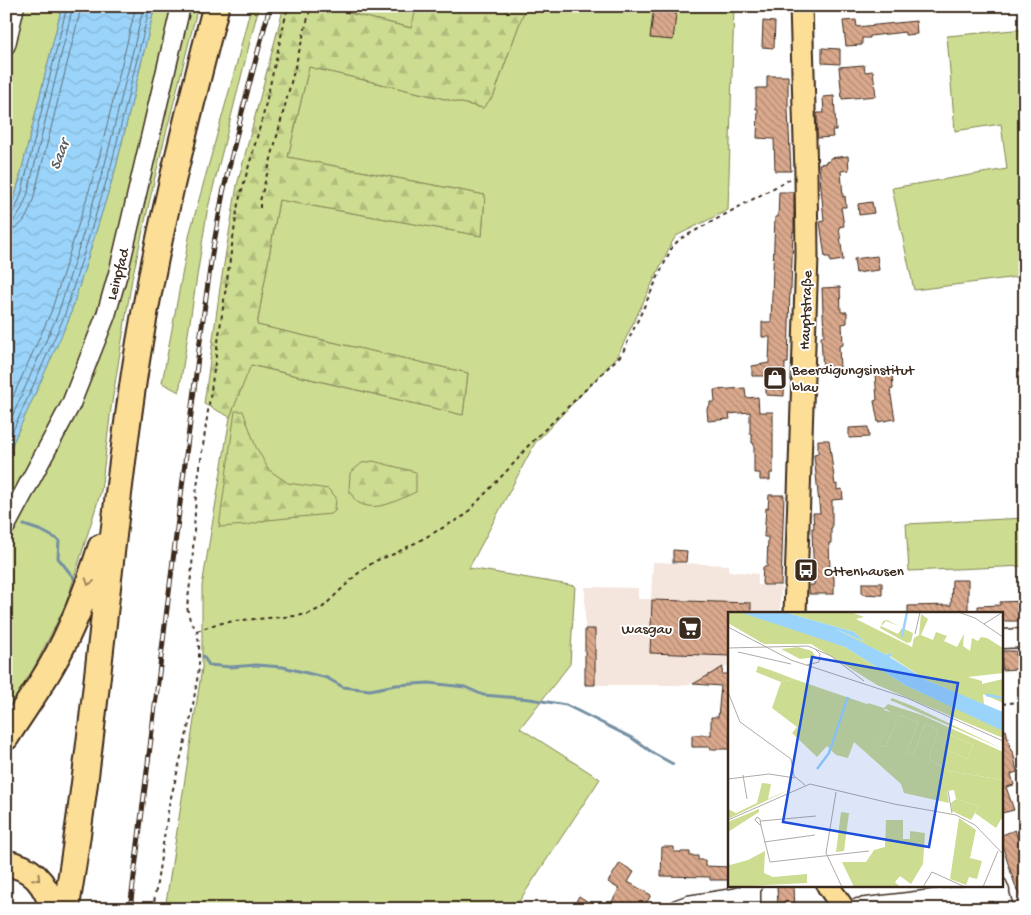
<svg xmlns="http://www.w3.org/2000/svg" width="1031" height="915" viewBox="0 0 1031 915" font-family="'Gochi Hand',sans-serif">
<defs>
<pattern id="forest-firs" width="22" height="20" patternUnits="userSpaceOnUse" patternTransform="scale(1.25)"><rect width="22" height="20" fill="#ccdc90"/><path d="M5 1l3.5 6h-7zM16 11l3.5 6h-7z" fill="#b0bd7c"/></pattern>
<pattern id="water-waves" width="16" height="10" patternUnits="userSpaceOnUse" patternTransform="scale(1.25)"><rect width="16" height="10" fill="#9ad4fa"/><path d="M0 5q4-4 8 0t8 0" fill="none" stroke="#86b6d6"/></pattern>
<pattern id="building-back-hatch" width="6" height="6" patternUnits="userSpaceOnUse" patternTransform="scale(1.25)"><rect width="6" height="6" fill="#daa98d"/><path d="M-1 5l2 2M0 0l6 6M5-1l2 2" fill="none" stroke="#b28a73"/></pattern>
</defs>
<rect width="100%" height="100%" fill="#fff"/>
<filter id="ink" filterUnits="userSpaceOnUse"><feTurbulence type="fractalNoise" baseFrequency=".02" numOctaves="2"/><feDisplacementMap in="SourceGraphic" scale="10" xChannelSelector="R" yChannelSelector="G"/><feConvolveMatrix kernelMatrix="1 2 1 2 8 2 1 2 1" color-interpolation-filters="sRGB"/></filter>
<g filter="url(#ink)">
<path fill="#f4e5dd" d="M 653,562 L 728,565 L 728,571 L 758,574 L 758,585 L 781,587 L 780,614 L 730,614 L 730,667 L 723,667 L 689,685 L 585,685 L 585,587 L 638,588 L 638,599 L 651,599 Z"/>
<path fill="#ccdc90" stroke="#848357" d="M 6,6 L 62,6 L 16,193 L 6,216 Z
M 155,6 L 198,6 L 155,177 L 132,279 L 111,408 L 101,491 L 66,604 L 22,692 L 6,719 L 6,458 L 69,318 L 116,167 Z
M 251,6 L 259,6 L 207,212 L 179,392 L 162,383 L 190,232 L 236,66 Z
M 319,6 L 417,6 L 412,28 Z
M 526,6 L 734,6 L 728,210 L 676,236 L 671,244 L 617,357 L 535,443 L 469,568 L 575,586 L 570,664 L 520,728 L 600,779 L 514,909 L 165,909 L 202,668 L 202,586 L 230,417 L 250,365 L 463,415 L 468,373 L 257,325 L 279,200 L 482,236 L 485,195 L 288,157 L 309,67 L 483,108 L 494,95 L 508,55 Z
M 1025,29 L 1025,276 L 914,290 L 892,188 L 1007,169 L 1001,124 L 955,131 L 947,36 Z
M 1025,518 L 1025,566 L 909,571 L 906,524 Z"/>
<path fill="url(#forest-firs)" stroke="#848357" d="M 284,6 L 319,6 L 411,28 L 417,6 L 526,6 L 508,55 L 494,95 L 483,108 L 309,67 L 288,157 L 485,195 L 482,236 L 279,200 L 257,325 L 468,373 L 463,415 L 251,365 L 230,417 L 204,404 L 220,288 L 237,185 Z
M 235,411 L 243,411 L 256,447 L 269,470 L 288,483 L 328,489 L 336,497 L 335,511 L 331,514 L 267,520 L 248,525 L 219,527 Z
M 373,461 L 416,472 L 416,492 C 399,499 378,513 359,503 C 355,501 352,495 349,491 L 350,473 L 362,463 Z"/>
<path fill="url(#water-waves)" stroke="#7490a2" d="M 62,6 L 155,6 L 116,167 L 69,319 L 6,458 L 6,216 L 16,193 Z"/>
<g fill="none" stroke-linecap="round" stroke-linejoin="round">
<path stroke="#616e76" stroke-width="1" d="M 6,216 C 15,215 18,202 21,195 L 67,6
M 6,222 C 20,221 22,207 27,196 L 73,6
M 6,230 C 24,229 28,214 33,200 L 80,12 L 81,6
M 6,412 L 51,312 L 98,162 L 136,6
M 6,430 L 58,314 L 105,164 L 144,6
M 6,446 L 64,317 L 111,166 L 150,6"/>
<path stroke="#7490a2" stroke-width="3" d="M 24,525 L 42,531 L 59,540 L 58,558 L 78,583
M 203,656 L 209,665 L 230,667 L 256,665 L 283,667 L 327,678 L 343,687 L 370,690 L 396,685 L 429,683 L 465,687 L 483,695 L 530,699 L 566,705 L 632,738 L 653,753 L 673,764"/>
</g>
<path fill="url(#building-back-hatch)" stroke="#3b2a1e" d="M 654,6 L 677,6 L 673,40 L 650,38 Z
M 856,20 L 857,27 L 916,21 L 917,34 L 905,35 L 905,32 L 870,36 L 870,38 L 862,38 L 862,45 L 846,46 L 843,21 Z
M 763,21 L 775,22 L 774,48 L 762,47 Z
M 822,48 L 840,49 L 840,64 L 822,63 Z
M 864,65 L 865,72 L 873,71 L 876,96 L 842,99 L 839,67 Z
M 767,76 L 788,76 L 788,111 L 791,171 L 775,171 L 774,139 L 757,138 L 758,109 L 756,109 L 756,88 L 767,88 Z
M 834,96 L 836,130 L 832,130 L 833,137 L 817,138 L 817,113 L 824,113 L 823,97 Z
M 848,156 L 849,170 L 841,171 L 843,197 L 845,196 L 846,207 L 841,207 L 844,226 L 839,227 L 843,260 L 830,262 L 830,257 L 825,257 L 820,222 L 824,221 L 819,164 L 826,163 L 825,162 L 830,161 L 830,158 Z
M 779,192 L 794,192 L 794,232 L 793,231 L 791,289 L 790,289 L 788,363 L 785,363 L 784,396 L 766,395 L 766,376 L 752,376 L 752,366 L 769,363 L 770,337 L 762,337 L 762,322 L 771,322 L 775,217 L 778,217 Z
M 872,202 L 874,213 L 859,215 L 858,204 Z
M 877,256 L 879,270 L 856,273 L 854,259 Z
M 840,287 L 841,312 L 847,312 L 847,323 L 842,324 L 843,345 L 839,346 L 840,370 L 823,371 L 821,336 L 824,336 L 822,288 Z
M 892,372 L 893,389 L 890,390 L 895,419 L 878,422 L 874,401 L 877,400 L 875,373 Z
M 745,388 L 746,398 L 758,397 L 759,412 L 773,412 L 773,473 L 770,473 L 770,480 L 760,480 L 760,473 L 754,473 L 754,443 L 752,443 L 752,434 L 750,434 L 750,412 L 729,414 L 730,419 L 708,421 L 707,409 L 708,406 L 710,406 L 710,402 L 715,402 L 714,390 Z
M 868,427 L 869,437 L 849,438 L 849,428 Z
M 818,440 L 829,440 L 835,485 L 837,484 L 837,490 L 842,489 L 843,499 L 832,500 L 832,528 L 831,528 L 831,543 L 829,543 L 830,570 L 834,570 L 834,594 L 809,594 L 809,585 L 814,585 L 812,528 L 814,528 L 813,513 L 820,513 L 814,455 L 818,454 Z
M 769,495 L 784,495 L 781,585 L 763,585 L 762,583 L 763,567 L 767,567 L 768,537 L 764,537 L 766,508 L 768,509 Z
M 673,550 L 687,551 L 686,562 L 673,562 Z
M 952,580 L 968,580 L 968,614 L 908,614 L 908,606 L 951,605 Z
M 862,583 L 882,583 L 882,595 L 862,594 Z
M 652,600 L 751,603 L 751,614 L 730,614 L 730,656 L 650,653 Z
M 1025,601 L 1025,621 L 1002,621 L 1002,614 L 978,614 L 978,606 L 1000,605 L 1000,602 Z
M 585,629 L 595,629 L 595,685 L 585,685 Z
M 1002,651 L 1016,651 L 1017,669 L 1002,670 Z
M 723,667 L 722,674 L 730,674 L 730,749 L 710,749 L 711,747 L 692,747 L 692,735 L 711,735 L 711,717 L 718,717 L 721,686 L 693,684 Z
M 1006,730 L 1010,747 L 1011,751 L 1013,751 L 1017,772 L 1011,774 L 1014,785 L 1006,787 L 1014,810 L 1002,813 L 1002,731 Z
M 1015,830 L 1025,859 L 1025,907 L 1023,907 L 1018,891 L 1017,891 L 1002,845 L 1002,835 Z
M 662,847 L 674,847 L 674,852 L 690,852 L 690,856 L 698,856 L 698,860 L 705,860 L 705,866 L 730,867 L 730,880 L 710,880 L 710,877 L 661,876 Z
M 620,863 L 634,872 L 628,882 L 651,895 L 643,909 L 608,909 L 619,889 L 608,882 Z
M 777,886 L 794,886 L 795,909 L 778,909 Z
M 579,896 L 599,909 L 572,909 Z"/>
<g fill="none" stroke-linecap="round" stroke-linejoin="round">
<g stroke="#3b2a1e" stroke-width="21">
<path id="minor" d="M 6,45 L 15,6
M 6,526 L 71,404 L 106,315 L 119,270 L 181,6
M 1002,639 L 1025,638
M 998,886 L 1004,909
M 751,889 L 751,909
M 858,908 L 1000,891
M 677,909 L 688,905 L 734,898 L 744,895 L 753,886"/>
</g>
<g stroke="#3b2a1e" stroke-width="25">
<path id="major" d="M 795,614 L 807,256 L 806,174 L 801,6
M 828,886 L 844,909"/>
</g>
<g stroke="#3b2a1e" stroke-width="29">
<path id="highway" d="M 6,737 C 21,713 38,690 52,665 C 73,628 88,588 101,547
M 6,863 C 33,867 46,884 53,909
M 66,909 C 96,730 108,549 135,370 C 154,247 185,127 216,6"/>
</g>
<path stroke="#3b2a1e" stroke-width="2" stroke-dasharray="4 4" stroke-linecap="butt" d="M 260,208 L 260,201 L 311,6
M 197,631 L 216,624 L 242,620 L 296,616 L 308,614 L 323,607 L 356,575 L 375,561 L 394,554 L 417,542 L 464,516 L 517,460 L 526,448 L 622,354 L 672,247 L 680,239 L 790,179
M 1002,704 L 1025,701
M 153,909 L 169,805 L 191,717 L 199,668 L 199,644 L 197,631 L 190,620 L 187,607 L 192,568 L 196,494 L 238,204 L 263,116 L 288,6"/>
<use href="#minor" stroke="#fff" stroke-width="18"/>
<use href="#major" stroke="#fdde96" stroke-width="21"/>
<use href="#highway" stroke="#fdde96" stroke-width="25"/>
<g stroke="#3b2a1e" stroke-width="5">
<path id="rail" d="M 130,909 L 201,333 L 212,254 L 223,193 L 242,112 L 270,6"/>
</g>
<use href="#rail" stroke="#fff" stroke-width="3" stroke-dasharray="9" stroke-linecap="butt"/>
</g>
<defs><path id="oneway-chevron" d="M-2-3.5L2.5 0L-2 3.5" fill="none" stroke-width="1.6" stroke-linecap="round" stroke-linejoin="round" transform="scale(1.25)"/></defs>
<g stroke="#9c845a">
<use href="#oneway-chevron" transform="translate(89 582) rotate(109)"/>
<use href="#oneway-chevron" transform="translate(37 878) rotate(46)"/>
</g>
</g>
<defs>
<g id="shop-square" transform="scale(1.25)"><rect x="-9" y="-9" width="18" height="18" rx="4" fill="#3b2a1e" stroke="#fff"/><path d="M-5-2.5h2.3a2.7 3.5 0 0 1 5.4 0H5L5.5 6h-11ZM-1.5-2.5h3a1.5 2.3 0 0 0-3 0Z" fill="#fff"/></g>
<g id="bus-square" transform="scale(1.25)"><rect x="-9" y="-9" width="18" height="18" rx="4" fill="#3b2a1e" stroke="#fff"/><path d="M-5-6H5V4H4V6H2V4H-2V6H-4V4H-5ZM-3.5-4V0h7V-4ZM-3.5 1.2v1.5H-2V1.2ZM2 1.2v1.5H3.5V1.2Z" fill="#fff"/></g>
<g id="supermarket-square" transform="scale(1.25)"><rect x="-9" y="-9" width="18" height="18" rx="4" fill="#3b2a1e" stroke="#fff"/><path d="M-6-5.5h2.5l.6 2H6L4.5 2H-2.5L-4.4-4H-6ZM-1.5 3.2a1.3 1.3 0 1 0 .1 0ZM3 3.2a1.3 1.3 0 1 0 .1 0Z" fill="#fff"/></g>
</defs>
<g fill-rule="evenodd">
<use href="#shop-square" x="775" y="378"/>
<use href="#bus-square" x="806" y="570"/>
<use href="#supermarket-square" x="690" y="628"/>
</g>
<g text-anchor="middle" stroke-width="4" stroke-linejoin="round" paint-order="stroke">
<g font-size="15" fill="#3b2a1e" stroke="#fff">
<text transform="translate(117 274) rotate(-75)" y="5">Leinpfad</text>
<text transform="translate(805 310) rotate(-88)" y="5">Hauptstraße</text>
</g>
<g font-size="15" fill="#3b2a1e" stroke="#fff" text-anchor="start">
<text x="792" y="374">Beerdigungsinstitut<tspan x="792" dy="17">blau</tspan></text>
<text x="824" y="575">Ottenhausen</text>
<text x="672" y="633" text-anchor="end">Wasgau</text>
</g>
<g font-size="16" font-style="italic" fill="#585d60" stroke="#fff">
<text transform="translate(58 154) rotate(-70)" y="6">Saar</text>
</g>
</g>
<g transform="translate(728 612)">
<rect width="275" height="275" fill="#fff"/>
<path d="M 0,0 L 11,0 L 73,18 L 117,35 L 177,73 L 271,116 L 275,119 L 275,126 L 149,73 L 83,32 L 36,32 L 0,11 ZM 56,0 L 123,0 L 136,5 L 128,7 L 184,35 L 186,26 L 191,23 L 193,2 L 200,7 L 193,23 L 205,28 L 208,20 L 219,24 L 216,29 L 229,35 L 236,22 L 235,34 L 242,39 L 244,26 L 250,29 L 253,25 L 259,26 L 275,36 L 275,61 L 240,65 L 254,69 L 254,72 L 275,67 L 275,91 L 255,82 L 256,92 L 240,86 L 198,68 L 162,44 L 164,40 L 159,43 L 97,13 L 137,30 L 126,20 ZM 159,8 L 171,14 L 158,9 L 153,14 L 170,22 L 174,16 L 185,21 L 183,30 L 179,31 L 152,16 L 155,9 ZM 66,67 L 165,101 L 151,133 L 157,135 L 171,103 L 190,110 L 179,141 L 185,143 L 197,112 L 210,118 L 201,147 L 221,159 L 275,168 L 275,204 L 268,216 L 247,201 L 251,194 L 228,187 L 226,178 L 219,179 L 221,191 L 176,181 L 173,172 L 126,130 L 120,146 L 108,143 L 99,134 L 89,145 L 64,121 L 69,115 L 44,96 L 53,70 ZM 164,86 L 187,95 L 275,137 L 162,88 ZM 220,122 L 245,133 L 239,147 L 214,136 ZM 113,200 L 121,201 L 116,239 L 108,240 ZM 231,206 L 248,218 L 242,246 L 254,249 L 249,267 L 241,265 L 238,273 L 222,267 ZM 158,208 L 175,208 L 175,227 L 182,227 L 182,219 L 197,221 L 195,252 L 183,272 L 172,264 L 167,270 L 172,275 L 126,275 L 114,250 L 138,250 L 146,238 L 157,235 Z" fill="#ccdc90"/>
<path d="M 70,35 L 84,39 L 88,45 L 72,47 L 53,37 ZM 30,54 L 45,59 L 66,67 L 53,70 L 28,60 ZM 140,91 L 156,96 L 160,92 L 194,103 L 275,140 L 275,168 L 221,159 L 201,147 L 210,118 L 197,112 L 185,143 L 179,141 L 190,110 L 171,103 L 157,135 L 151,133 L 164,101 L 158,97 L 147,100 L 143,110 L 139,110 ZM 220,122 L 245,133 L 239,147 L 214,136 ZM 34,171 L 43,172 L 40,187 L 65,176 L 0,207 L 0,197 L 8,201 L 29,191 ZM 228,187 L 251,194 L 243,208 L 224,199 L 223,191 ZM 31,197 L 31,200 L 0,220 L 0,210 ZM 37,239 L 36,261 L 45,265 L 79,262 L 79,271 L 0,275 L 0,250 L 2,253 L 20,248 Z" fill="#ccdc90" fill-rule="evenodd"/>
<path d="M 11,0 L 56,0 L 126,20 L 137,30 L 105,16 L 159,43 L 164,40 L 162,45 L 198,68 L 275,100 L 275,119 L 177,73 L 117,35 Z" fill="#9ad4fa"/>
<path fill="none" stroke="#9ad4fa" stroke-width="2.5" d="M 174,25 L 179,0M 258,83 L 275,86M 89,157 L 101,141 L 120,85"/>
<path fill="none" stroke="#b1aaa5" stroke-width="1" d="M 230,0 L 247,6 L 275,25M 256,12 L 275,0M 0,15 L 63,48 L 179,86 L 275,129M 187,22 L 192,0M 0,36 L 80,34 L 103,44 L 136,69M 10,40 L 63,52M 79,53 L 91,50 L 92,42 L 87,37M 0,80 L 12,110 L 63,147 L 66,164 L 77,173M 15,163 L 19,187M 0,167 L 41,162 L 67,166M 220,179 L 224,201M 108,180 L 98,241 L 114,275M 29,205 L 32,207 L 33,214 L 27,208 ZM 0,208 L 82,172 L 166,192 L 228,203 L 247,213 L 275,242M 33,209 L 88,204M 33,214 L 42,250 L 141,239M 36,230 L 87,223M 195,275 L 204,260 L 237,275M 255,275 L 270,239"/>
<path fill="#1d4ed8" fill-opacity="0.15" stroke="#1d4ed8" stroke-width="2.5" d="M 84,45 L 230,71 L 201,235 L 55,210 Z"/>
<rect width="275" height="275" fill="none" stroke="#3b2a1e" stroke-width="2.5"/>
</g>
<rect width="1031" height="915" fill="none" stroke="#fff" stroke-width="25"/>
<rect x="12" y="12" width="1006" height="890" fill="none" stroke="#3b2a1e" stroke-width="2" filter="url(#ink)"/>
</svg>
